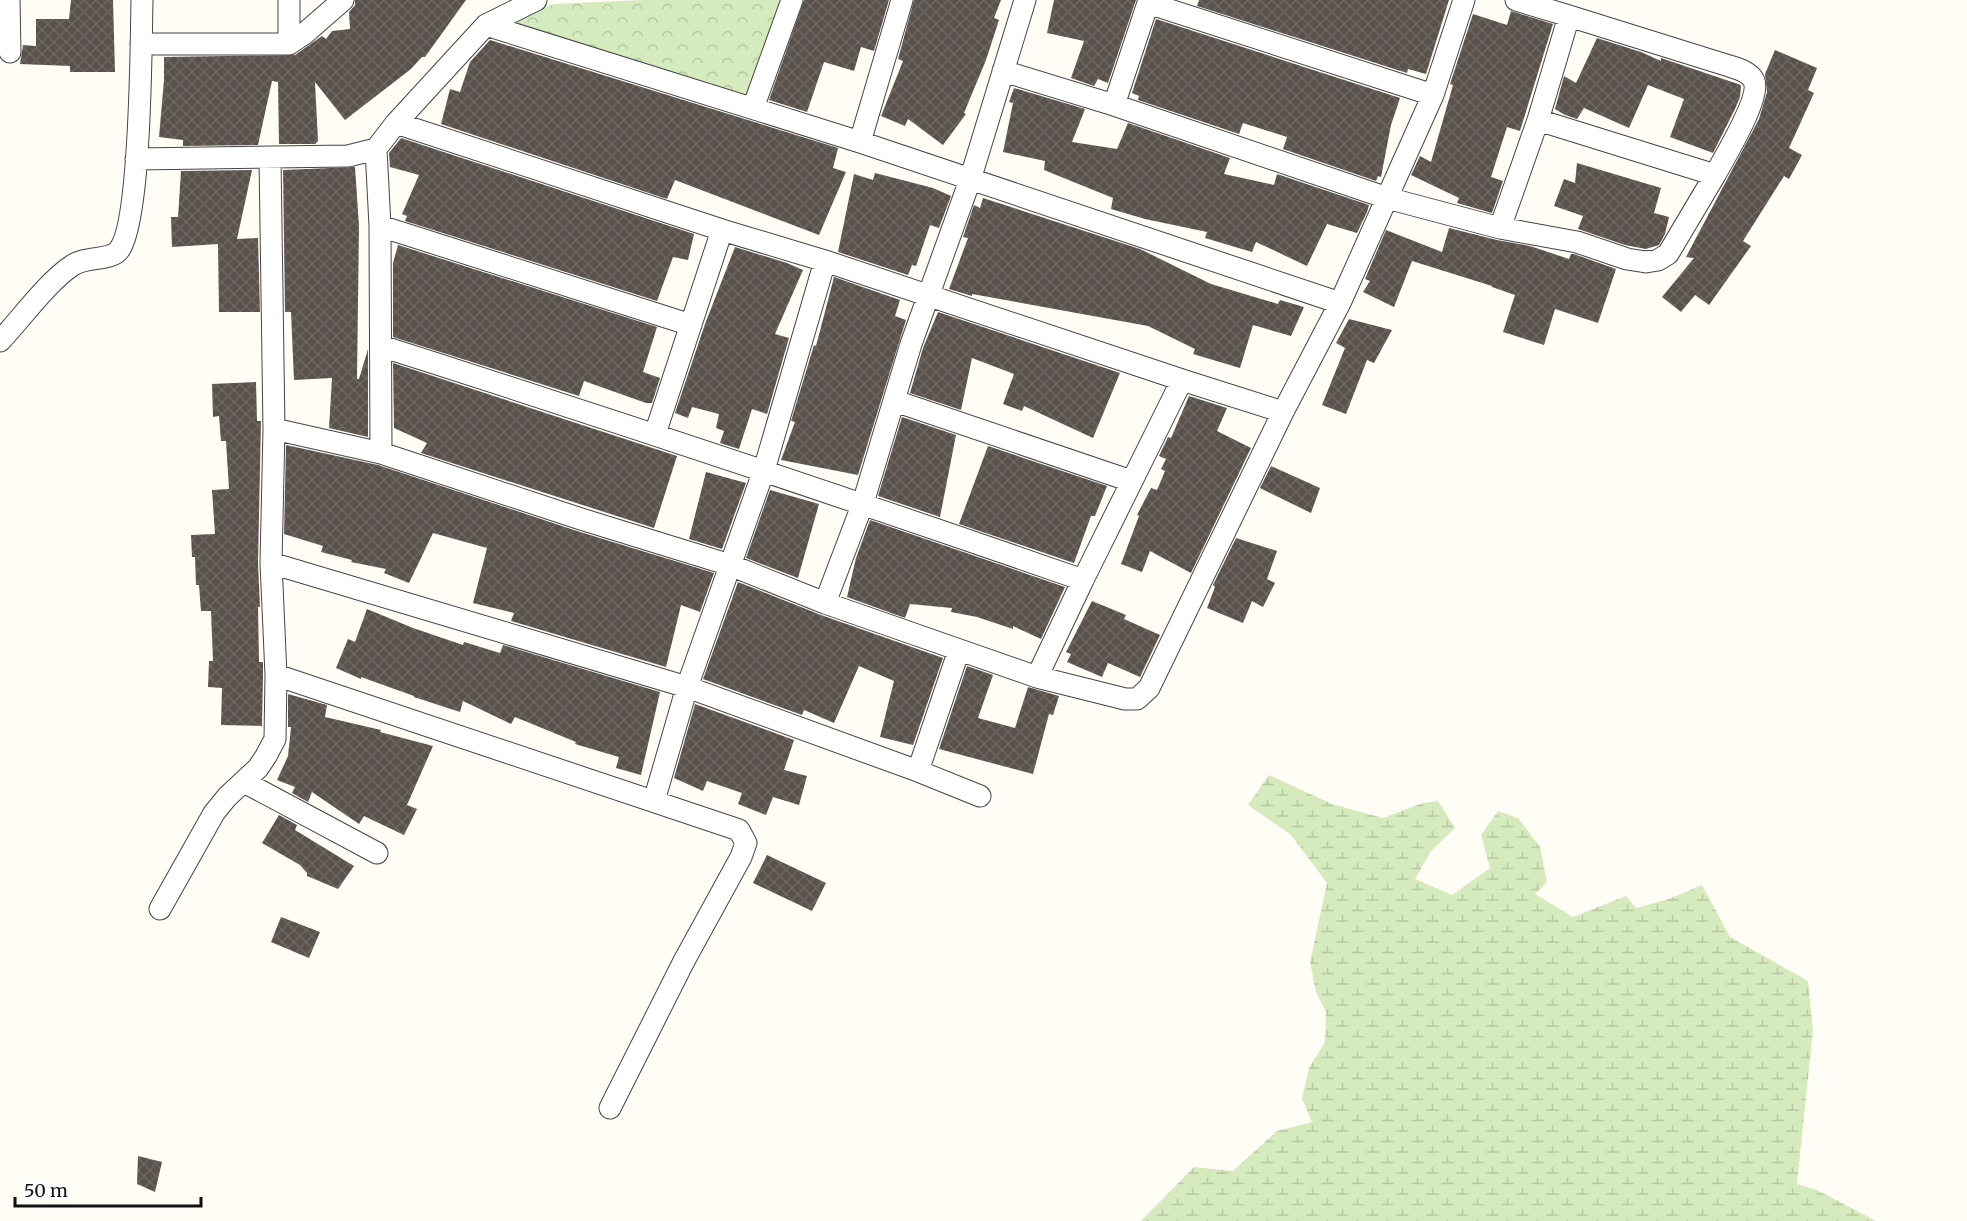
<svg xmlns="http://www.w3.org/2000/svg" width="1967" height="1221" viewBox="0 0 1967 1221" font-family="Merriweather,serif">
<defs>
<pattern id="wetland-marsh" width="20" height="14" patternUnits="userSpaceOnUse" patternTransform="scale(1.5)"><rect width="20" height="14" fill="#d5ebbd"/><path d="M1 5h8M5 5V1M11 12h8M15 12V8" fill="none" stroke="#b6c8a1"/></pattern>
<pattern id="park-crowns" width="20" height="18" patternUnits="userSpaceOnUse" patternTransform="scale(1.5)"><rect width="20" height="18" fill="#d5ebbd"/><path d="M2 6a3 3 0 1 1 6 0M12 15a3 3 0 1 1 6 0" fill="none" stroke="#b6c8a1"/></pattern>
<pattern id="building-cross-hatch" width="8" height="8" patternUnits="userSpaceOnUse" patternTransform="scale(1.5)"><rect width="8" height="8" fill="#5a524d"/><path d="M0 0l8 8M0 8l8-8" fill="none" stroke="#6d6662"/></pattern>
</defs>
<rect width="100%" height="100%" fill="#fffdf5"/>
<path fill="url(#wetland-marsh)" d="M 1269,775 L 1332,804 L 1383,818 L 1423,803 L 1438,801 L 1455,828 L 1431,851 L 1415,879 L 1452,895 L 1490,868 L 1481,835 L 1498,811 L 1518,818 L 1540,847 L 1547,882 L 1535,894 L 1573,917 L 1626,896 L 1636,908 L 1669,899 L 1702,885 L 1730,937 L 1808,981 L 1813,1030 L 1797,1184 L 1817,1190 L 1876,1221 L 1141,1221 L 1194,1167 L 1233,1171 L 1277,1131 L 1312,1122 L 1302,1098 L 1309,1068 L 1325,1042 L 1326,1012 L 1316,992 L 1310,962 L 1327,883 L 1291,835 L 1248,805 Z"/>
<path fill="url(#park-crowns)" d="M 643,0 L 781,0 L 750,102 L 504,25 L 553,4 Z"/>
<path fill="url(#building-cross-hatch)" d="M 71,0 L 113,0 L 115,72 L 70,72 L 70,66 L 20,64 L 23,45 L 36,46 L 36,19 L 69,19 Z
M 355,0 L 466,0 L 425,57 L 422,57 L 411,69 L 345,120 L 315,82 L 318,141 L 315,144 L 279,144 L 278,82 L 272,81 L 258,145 L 183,146 L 183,140 L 159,137 L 164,80 L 164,57 L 295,55 L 322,36 L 326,39 L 332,31 L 350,29 L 349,12 L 355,5 Z
M 804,0 L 889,0 L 874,51 L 861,47 L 854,71 L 824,62 L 807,112 L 769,100 Z
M 914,0 L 1001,0 L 994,18 L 999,20 L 986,60 L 964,113 L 966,114 L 943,145 L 908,119 L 905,126 L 881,116 L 903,61 L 898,59 Z
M 1054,0 L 1136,0 L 1108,83 L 1098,79 L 1094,86 L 1071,78 L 1084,41 L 1047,33 Z
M 1199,0 L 1449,0 L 1426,74 L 1408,69 L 1407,73 L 1197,6 Z
M 1511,11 L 1553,24 L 1520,131 L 1507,127 L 1491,177 L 1503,181 L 1492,213 L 1457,203 L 1459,198 L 1411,175 L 1420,156 L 1431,162 L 1453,85 L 1450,84 L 1473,14 L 1507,25 Z
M 1156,19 L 1400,98 L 1391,125 L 1381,177 L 1378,176 L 1376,181 L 1283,149 L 1287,137 L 1243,123 L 1239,134 L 1138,100 L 1139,96 L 1132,93 Z
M 1597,38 L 1641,52 L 1661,61 L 1661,58 L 1741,85 L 1740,97 L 1735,109 L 1713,153 L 1670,137 L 1684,99 L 1648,85 L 1629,128 L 1584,108 L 1577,119 L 1565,115 L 1555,109 L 1564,76 L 1576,83 Z
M 490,40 L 838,148 L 833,168 L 846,172 L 819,235 L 675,180 L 667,199 L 441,124 L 450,89 L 460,92 L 470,62 Z
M 1775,50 L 1817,68 L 1808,90 L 1814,93 L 1789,148 L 1802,155 L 1789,179 L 1784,176 L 1743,241 L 1751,246 L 1709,305 L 1695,295 L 1681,312 L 1662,297 L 1694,258 L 1686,257 L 1759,119 L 1767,92 L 1765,74 Z
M 1014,88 L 1085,109 L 1072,142 L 1117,149 L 1128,123 L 1230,158 L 1224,174 L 1274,185 L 1277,174 L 1369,205 L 1367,212 L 1357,233 L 1327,224 L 1307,266 L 1256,242 L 1252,252 L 1205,238 L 1207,232 L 1145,219 L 1111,209 L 1113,198 L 1044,170 L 1045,161 L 1003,152 L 1013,103 L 1009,102 Z
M 401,138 L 694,234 L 688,260 L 673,257 L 657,301 L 405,221 L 407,216 L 402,214 L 419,175 L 390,167 L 389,153 Z
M 1577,163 L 1661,188 L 1654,213 L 1669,217 L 1665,234 L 1659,245 L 1646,249 L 1625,245 L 1578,229 L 1583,216 L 1554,206 L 1564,179 L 1575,183 Z
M 355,167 L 359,226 L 357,379 L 359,379 L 368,349 L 368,437 L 329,428 L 332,378 L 294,380 L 291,312 L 285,312 L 283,170 Z
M 252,170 L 237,239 L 258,238 L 260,312 L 219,312 L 218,244 L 172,247 L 171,217 L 178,217 L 181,171 Z
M 875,173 L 933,188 L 951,196 L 939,228 L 930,225 L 916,266 L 912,265 L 908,275 L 838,252 L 854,174 L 873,180 Z
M 983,198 L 1140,249 L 1211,284 L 1278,304 L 1280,300 L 1304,307 L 1291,336 L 1253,325 L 1240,368 L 1193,354 L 1195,349 L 1148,326 L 972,294 L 972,296 L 949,289 L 968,238 L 963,237 L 974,205 L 980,208 Z
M 1449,228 L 1497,240 L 1530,246 L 1569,259 L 1571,254 L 1574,254 L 1616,269 L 1598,323 L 1555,309 L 1544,345 L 1503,332 L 1515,295 L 1492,287 L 1492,286 L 1412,261 L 1394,307 L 1363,292 L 1370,281 L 1365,279 L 1386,230 L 1442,252 Z
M 398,245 L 657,327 L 643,372 L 660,378 L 652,403 L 646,403 L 584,381 L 579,396 L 393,337 L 393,263 Z
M 735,247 L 787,263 L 803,270 L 775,334 L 789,338 L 767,414 L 752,409 L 739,449 L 720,443 L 724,431 L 716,428 L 719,414 L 692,407 L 688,418 L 675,413 L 705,324 Z
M 834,277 L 900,300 L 895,316 L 906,320 L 858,475 L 781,460 L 795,422 L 791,421 L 814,345 L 816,346 Z
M 938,312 L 1120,373 L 1093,438 L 1024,406 L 1022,411 L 1003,404 L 1014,374 L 972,358 L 961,410 L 910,393 L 923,348 Z
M 1349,319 L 1392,330 L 1374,363 L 1367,360 L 1346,414 L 1322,405 L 1345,348 L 1336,343 Z
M 393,363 L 677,456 L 654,528 L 421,453 L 427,443 L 394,428 Z
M 256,382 L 257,421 L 261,421 L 258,563 L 260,607 L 258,607 L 259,662 L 263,662 L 263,675 L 262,726 L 221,725 L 222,688 L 208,687 L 209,661 L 213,661 L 211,611 L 201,611 L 199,585 L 196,585 L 195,557 L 192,557 L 191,535 L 215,534 L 212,490 L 229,489 L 226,441 L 221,441 L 219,416 L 213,417 L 212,384 Z
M 1189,396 L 1227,408 L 1217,431 L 1251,448 L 1191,573 L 1150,551 L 1142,572 L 1121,564 L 1139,516 L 1137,515 L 1151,488 L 1157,490 L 1165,471 L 1161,469 L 1166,459 L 1159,456 L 1168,437 L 1171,438 Z
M 902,417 L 956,435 L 940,517 L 878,496 Z
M 286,445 L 378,465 L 577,531 L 714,573 L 700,612 L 681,605 L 666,667 L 511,621 L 514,613 L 473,603 L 487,548 L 433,533 L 409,583 L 384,573 L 386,569 L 351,562 L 352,560 L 321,552 L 323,546 L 284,534 Z
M 988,446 L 1107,486 L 1095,516 L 1091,516 L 1074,563 L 959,524 Z
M 1271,466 L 1320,488 L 1311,513 L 1260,488 Z
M 706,472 L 746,483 L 722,549 L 689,539 Z
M 770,490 L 819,504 L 798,578 L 746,558 Z
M 870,520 L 1065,587 L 1041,639 L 1013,626 L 1013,629 L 977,617 L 951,612 L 952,608 L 910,604 L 905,618 L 847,597 L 856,558 Z
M 1236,538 L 1277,551 L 1267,579 L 1275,583 L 1263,607 L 1252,601 L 1243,623 L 1207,608 L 1215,587 L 1213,585 Z
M 738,582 L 821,615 L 943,658 L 913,745 L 880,737 L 894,681 L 859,666 L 834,723 L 804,710 L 802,715 L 703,679 Z
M 1092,601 L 1126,615 L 1124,619 L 1160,635 L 1140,677 L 1108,663 L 1102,677 L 1067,662 L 1071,654 L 1066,652 Z
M 367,609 L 413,628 L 463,645 L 464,642 L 500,653 L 503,645 L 660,692 L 641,775 L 616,768 L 619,757 L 575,744 L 576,742 L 515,717 L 511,724 L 463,701 L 460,712 L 414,697 L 414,696 L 361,677 L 361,679 L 336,668 L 348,639 L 355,642 Z
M 967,666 L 993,675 L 978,718 L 1015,728 L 1028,687 L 1059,696 L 1053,715 L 1049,714 L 1033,774 L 939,749 Z
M 288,694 L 327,705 L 325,717 L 381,730 L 380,732 L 433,746 L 407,805 L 417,809 L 404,835 L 364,816 L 359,824 L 312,792 L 308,802 L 292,793 L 295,787 L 277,780 L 288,756 L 291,727 L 288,727 Z
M 695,704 L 794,740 L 784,770 L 807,776 L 799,805 L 773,797 L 766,815 L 738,804 L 742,793 L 707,781 L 703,791 L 674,778 Z
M 279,815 L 297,825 L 295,830 L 354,866 L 338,889 L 307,876 L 307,873 L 300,865 L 262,843 Z
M 767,855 L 826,883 L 812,911 L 753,883 Z
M 281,917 L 320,932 L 309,958 L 271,942 Z
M 138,1156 L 162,1162 L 155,1192 L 137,1184 Z"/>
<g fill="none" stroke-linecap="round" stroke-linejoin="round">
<g stroke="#444" stroke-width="23">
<path id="minor" d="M 9,0 L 10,52
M 289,0 L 289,44
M 1148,3 L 1433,95
M 1569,16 L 1726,65 C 1735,68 1750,71 1754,81 C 1761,98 1724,158 1715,175
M 486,25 L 860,142 L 1340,303
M 141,44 L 289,44 L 304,34 L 343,0
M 1003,71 L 1114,105 L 1387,198 L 1500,228 L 1577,242 L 1627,259 L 1646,262 L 1658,260 L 1668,254 L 1715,175 L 1538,120
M 1114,105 L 1149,0
M 753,108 L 792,0
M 396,123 L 722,230 L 825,261 L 1182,380 L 1283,412
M 860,142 L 902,0
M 376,149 L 380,226 L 381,453
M 136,159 L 348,156 L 376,149 L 396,123 L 486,25 L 536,0
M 380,226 L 691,325
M 1500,228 L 1538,120 L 1569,16 L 1516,0
M 0,341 C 21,319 48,281 73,265 C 86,256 111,261 119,250 C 141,222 141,44 142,0
M 895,401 L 1131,481
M 274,429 L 381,453 L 581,519 L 730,565 L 825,603 L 1037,677 L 1083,580 C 850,499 616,421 381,346
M 655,434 L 722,230
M 271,563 L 687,687 L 918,771 L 980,796
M 1083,580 L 1182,380
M 825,603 L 863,503 L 911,344 L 970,180 L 1025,0
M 276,675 L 739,830 L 746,843 L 741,857 L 684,961 L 610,1108
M 1037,677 L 1125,699 L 1137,699 L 1149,688 L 1283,412 L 1340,303 L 1433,95 L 1464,0
M 918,771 L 959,650
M 244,782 L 377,853
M 654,801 L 687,687 L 764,470 L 825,261
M 160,909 L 214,813 L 227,797 L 258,768 L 266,756 L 275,739 L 276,675 L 271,563 L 274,429 L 270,158"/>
</g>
<use href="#minor" stroke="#fff" stroke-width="21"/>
</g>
<path d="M15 1197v9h186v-9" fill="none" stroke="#111111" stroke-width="3"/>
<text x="24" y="1197" font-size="18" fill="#111111" stroke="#ffffff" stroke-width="4.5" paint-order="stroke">50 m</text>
</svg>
